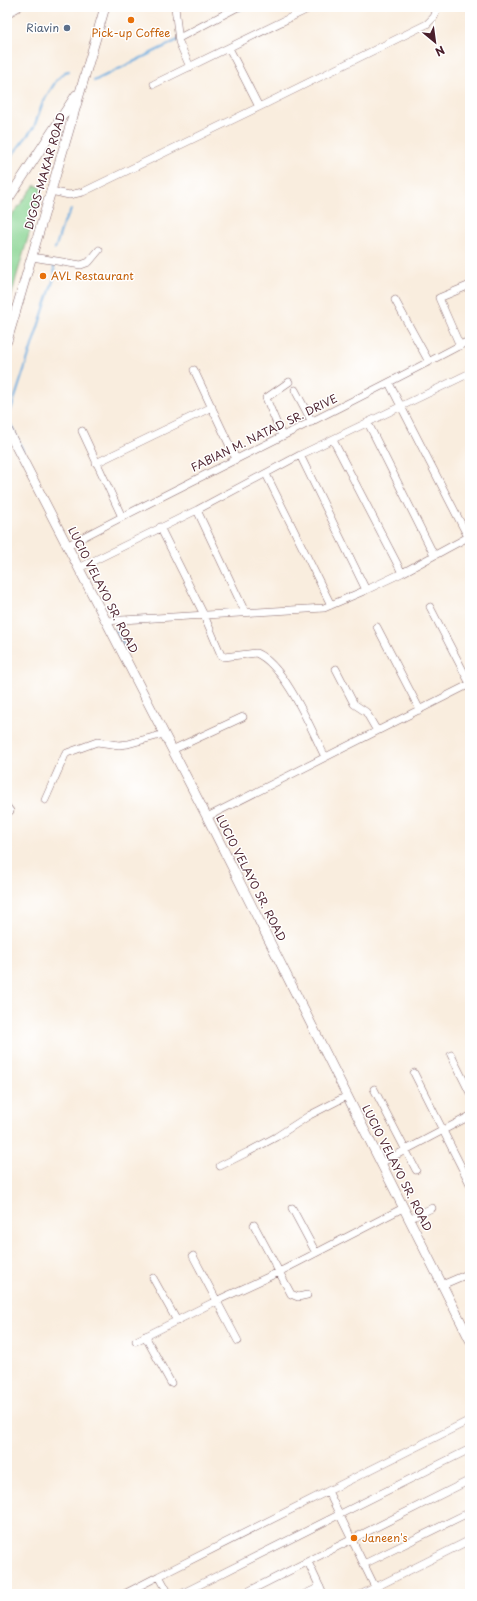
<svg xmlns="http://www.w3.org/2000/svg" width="477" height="1601" viewBox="0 0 477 1601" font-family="'Playpen Sans',sans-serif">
<rect width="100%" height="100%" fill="#fff"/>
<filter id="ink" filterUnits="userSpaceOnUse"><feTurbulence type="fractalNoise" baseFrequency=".025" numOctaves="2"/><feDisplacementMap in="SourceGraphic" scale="8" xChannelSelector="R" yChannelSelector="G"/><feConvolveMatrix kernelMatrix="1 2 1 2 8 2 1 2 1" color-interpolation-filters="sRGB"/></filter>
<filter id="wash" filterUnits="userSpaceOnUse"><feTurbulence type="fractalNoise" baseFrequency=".012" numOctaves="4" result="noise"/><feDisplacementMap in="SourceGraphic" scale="16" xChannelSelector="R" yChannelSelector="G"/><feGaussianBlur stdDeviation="0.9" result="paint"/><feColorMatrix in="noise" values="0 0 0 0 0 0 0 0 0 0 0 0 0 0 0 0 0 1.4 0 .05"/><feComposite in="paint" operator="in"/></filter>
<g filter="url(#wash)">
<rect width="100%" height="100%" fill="#f9edde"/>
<path fill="#88d492" stroke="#697a5e" d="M 36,185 L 41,188 L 40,197 L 16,278 L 7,314 L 7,222 L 34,186 Z"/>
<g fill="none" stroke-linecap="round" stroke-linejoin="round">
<path stroke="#6dade0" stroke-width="2" d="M 239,10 L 245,7
M 94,81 L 178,40
M 7,162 L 34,127 L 43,102 L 56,81 L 65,72 L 69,71
M 55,249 L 63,224 L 71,210
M 7,403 L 10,410
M 23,451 L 8,419 L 55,275 L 53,262
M 115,628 L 124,646"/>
</g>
</g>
<g filter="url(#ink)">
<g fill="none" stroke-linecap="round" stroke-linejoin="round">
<g stroke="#87676a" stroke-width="8">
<path id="minor" d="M 175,7 L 179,42 L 190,67
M 7,14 L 19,7
M 179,38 L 238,7
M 229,48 L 259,107 L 427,24 L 434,17 L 436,12 L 433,7
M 154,84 L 312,7
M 51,191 L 69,195 L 83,192 L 259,107
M 32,257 L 81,265 L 89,262 L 99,250
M 395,300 L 429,362
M 460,346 L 439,298 L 470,285
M 194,370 L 236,459
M 389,383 L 468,537
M 295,390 L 312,422
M 368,423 L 434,555
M 82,431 L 122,517
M 282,436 L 266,398 L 289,382
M 333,440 L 402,573
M 300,455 L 366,590
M 96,463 L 212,407
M 266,474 L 331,605
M 197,510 L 245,612
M 160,527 L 204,615 L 221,655 L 224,657 L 256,653 C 285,665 311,729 325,757
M 68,545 C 201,475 337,411 470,340
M 79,568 L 197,510 L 300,455 L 470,373
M 430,607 L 470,684
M 105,621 L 324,608 L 366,590 L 402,573 L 470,536
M 377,627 L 420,710
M 336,669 L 354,704 L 366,712 L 377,731
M 172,750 L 243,717
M 45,800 L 65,755 L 67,753 L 97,742 L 119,745 L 128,744 L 164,734
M 7,807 L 10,811
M 207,817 L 470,684
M 451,1055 L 470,1093
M 414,1073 L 470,1184
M 374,1089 L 416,1170
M 381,1163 L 470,1116
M 220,1166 L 248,1152 L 276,1137 L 310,1115 L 347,1096
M 292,1208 L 316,1253
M 409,1219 L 432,1208
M 254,1225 L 291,1294 L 298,1297 L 307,1295
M 193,1256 L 238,1341
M 153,1278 L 177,1321
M 442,1285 L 470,1273
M 145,1336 L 171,1383
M 136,1341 L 216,1301 L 279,1272 L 403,1208
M 328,1491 L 470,1420
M 308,1562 L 323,1594
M 364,1564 L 470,1512
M 159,1576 L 328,1491 L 375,1587
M 124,1594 L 159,1576 L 169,1594
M 181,1594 L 470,1449
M 243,1594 L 470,1480
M 305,1594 L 320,1587
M 362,1594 L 470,1540"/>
</g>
<g stroke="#87676a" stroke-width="10">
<path id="major" d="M 7,201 L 76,95
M 7,341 L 105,7
M 7,429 L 207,817 L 470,1340"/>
</g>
<use href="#minor" stroke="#fff" stroke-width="7"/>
<use href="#major" stroke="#fff" stroke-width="9"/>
</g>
</g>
<g fill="#e8710a" stroke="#fff" stroke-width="1.5">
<circle cx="131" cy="20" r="4"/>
<circle cx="43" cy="276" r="4"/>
<circle cx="354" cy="1538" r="4"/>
</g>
<circle fill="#5c6f8a" stroke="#fff" stroke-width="1.5" cx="67" cy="28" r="4"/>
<g text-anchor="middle" stroke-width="3" stroke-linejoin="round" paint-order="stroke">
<g font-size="11" fill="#4e5e75" stroke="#fff" text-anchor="end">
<text x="59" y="32">Riavin</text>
</g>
<g font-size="11" fill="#c56008" stroke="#fff" text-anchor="start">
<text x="131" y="37" text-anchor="middle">Pick-up Coffee</text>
<text x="51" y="280">AVL Restaurant</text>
<text x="362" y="1542">Janeen's</text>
</g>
<g font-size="11" fill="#4a1f2b" stroke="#fff">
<text transform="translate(45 171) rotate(-74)" y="4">DIGOS-MAKAR ROAD</text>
<text transform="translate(264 433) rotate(-26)" y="4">FABIAN M. NATAD SR. DRIVE</text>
<text transform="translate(103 590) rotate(63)" y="4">LUCIO VELAYO SR. ROAD</text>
<text transform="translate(251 878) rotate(63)" y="4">LUCIO VELAYO SR. ROAD</text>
<text transform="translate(397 1168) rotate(63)" y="4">LUCIO VELAYO SR. ROAD</text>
</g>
</g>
<rect width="477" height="1601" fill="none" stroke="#fff" stroke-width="24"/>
<g transform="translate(435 42) rotate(151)" stroke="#ffffff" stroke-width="3" paint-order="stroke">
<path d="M0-3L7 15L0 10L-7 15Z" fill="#4a1f2b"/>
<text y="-6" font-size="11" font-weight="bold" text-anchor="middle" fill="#4a1f2b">N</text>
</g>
</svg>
